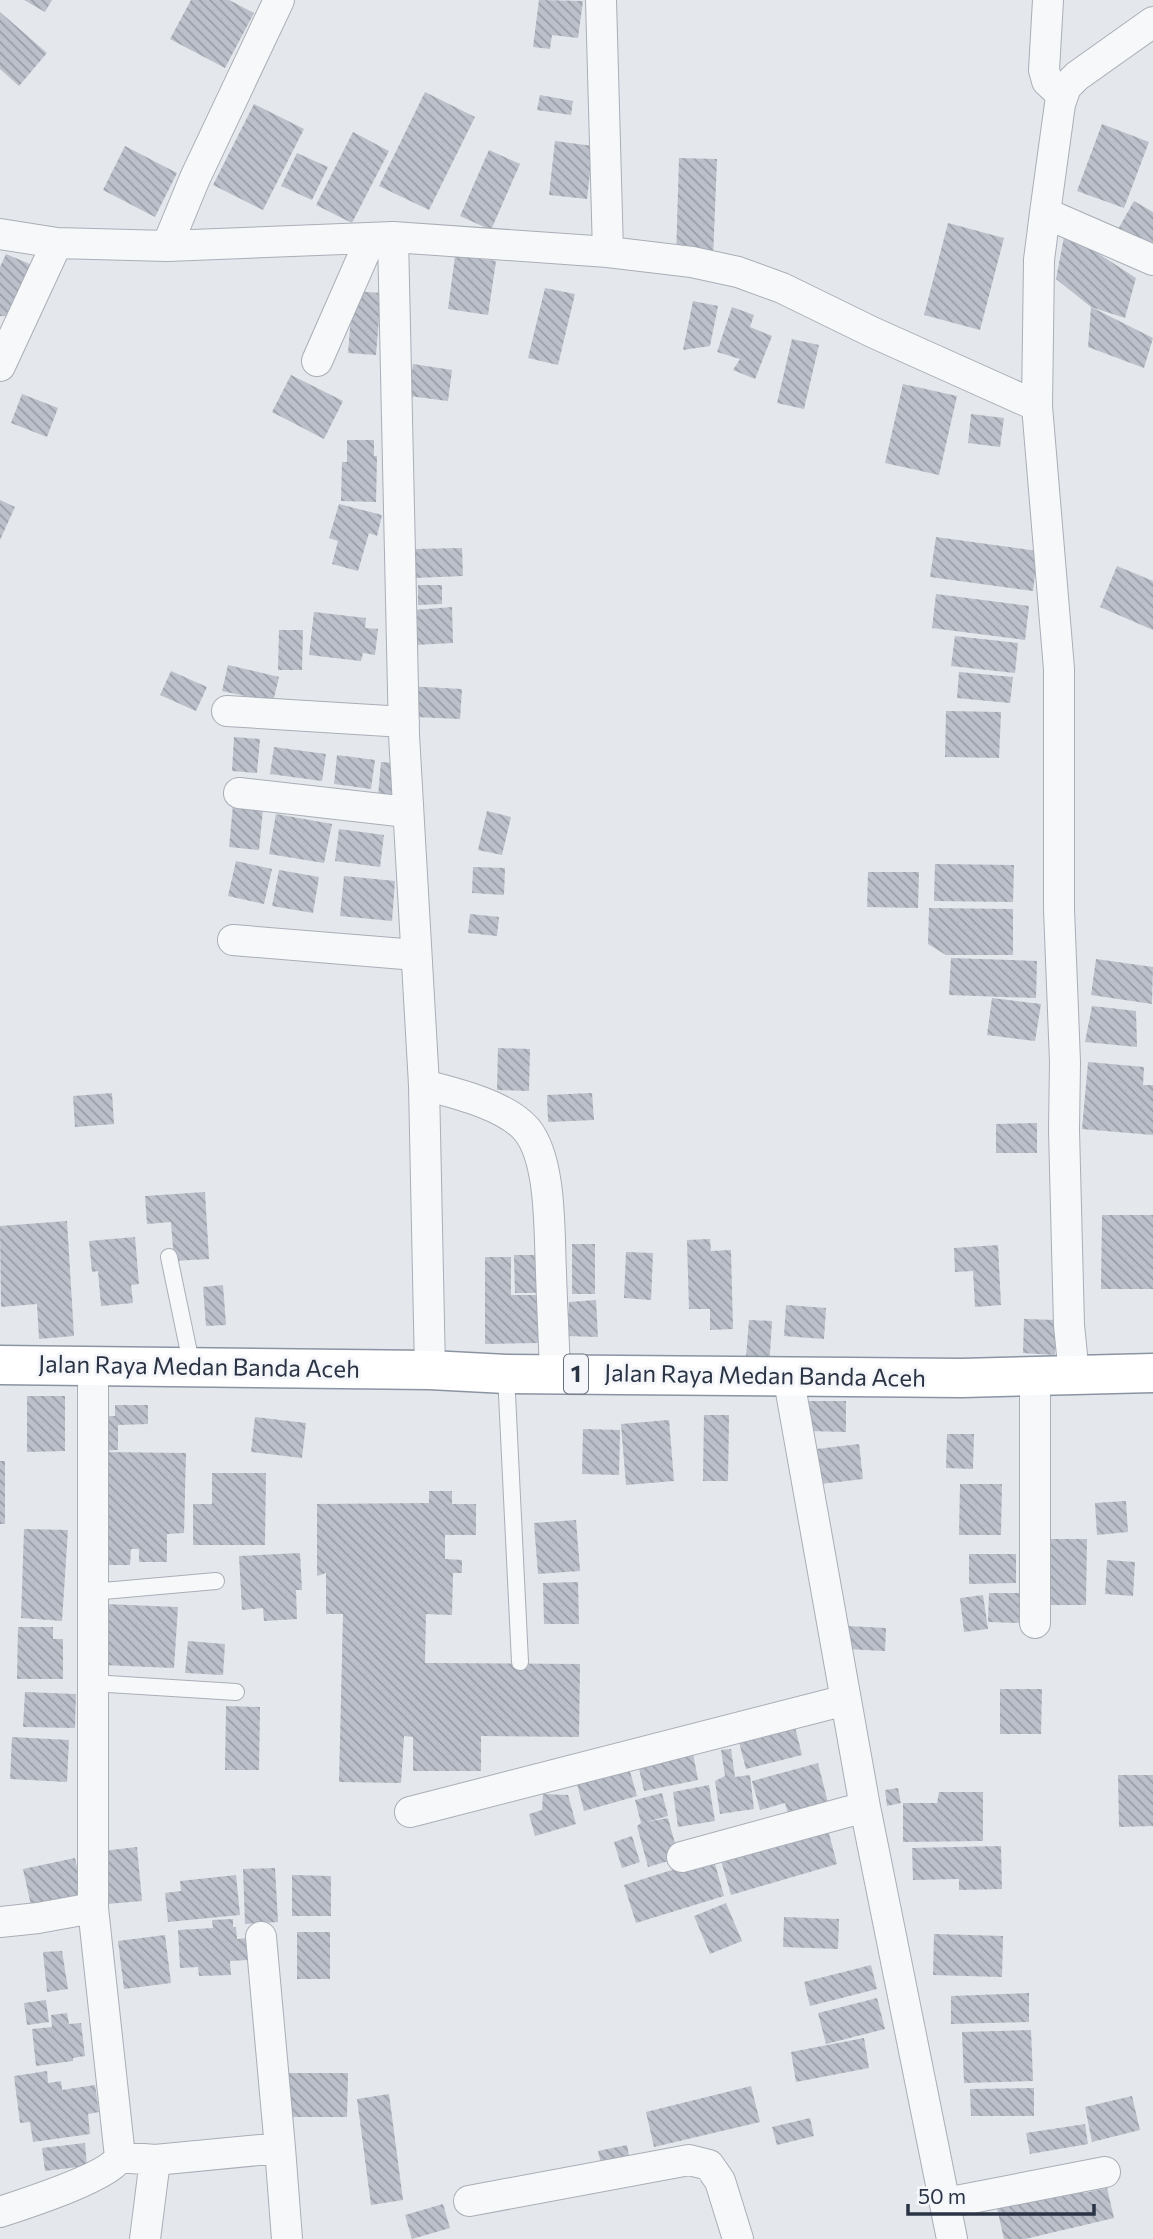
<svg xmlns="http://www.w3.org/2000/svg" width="1153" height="2239" viewBox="0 0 1153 2239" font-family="Commissioner,sans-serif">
<defs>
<pattern id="building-back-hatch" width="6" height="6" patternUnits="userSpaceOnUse" patternTransform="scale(1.75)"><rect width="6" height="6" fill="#bbc0ca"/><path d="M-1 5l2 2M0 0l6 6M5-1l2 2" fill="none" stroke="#989da6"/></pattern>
</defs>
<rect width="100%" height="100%" fill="#e4e7ec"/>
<path fill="url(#building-back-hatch)" d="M 24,0 L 52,0 L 45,12 Z
M 191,0 L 229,0 L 254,13 L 225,68 L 170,39 Z
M 539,0 L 583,1 L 578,38 L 552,35 L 550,49 L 533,47 Z
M 0,12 L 47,53 L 19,86 L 0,69 Z
M 425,92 L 475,117 L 429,210 L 379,186 Z
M 540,95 L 573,101 L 571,115 L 537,110 Z
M 254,104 L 304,129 L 263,210 L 213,185 Z
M 1102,124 L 1149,142 L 1124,208 L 1077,191 Z
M 353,132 L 389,151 L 352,223 L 316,205 Z
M 555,141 L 593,146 L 587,199 L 549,195 Z
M 125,146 L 177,173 L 155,217 L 103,190 Z
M 489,150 L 520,164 L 491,230 L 460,216 Z
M 297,153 L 328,167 L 312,200 L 281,186 Z
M 679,158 L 717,159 L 713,258 L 676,257 Z
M 1134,201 L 1153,212 L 1153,252 L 1117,231 Z
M 948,223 L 1004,238 L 980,330 L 924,315 Z
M 1065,232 L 1136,278 L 1125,318 L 1091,307 L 1153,338 L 1144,368 L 1088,347 L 1091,307 L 1056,279 Z
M 6,254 L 37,267 L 16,317 L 0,316 L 0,267 Z
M 455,256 L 496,261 L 488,315 L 448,309 Z
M 545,288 L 575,294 L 558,365 L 528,358 Z
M 353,291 L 381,293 L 376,355 L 348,353 Z
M 693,301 L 718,306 L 710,346 L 683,350 Z
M 732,307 L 754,315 L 750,327 L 772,336 L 755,379 L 733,370 L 740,359 L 717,352 Z
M 792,339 L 819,345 L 804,409 L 777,403 Z
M 413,364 L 452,370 L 448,401 L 409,396 Z
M 291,375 L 343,401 L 324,439 L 272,412 Z
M 903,384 L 957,396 L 939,475 L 885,463 Z
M 22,394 L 58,408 L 47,437 L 11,423 Z
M 971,414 L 1004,418 L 1000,447 L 968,443 Z
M 347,440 L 374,440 L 374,456 L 377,456 L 376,502 L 341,501 L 342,462 L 347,462 Z
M 0,500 L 15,507 L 0,540 Z
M 339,504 L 382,515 L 377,536 L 369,533 L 358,571 L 332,564 L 338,541 L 329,538 Z
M 936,537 L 1038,551 L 1033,591 L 930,577 Z
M 462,548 L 463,576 L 415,578 L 415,549 Z
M 1117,566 L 1153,581 L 1153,630 L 1100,607 Z
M 418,585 L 442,585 L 442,604 L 418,605 Z
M 936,594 L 1029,606 L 1025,640 L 932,628 Z
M 452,607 L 453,643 L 415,645 L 414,610 Z
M 314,612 L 366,618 L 365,628 L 378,629 L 375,655 L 363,653 L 361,661 L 309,655 Z
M 279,630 L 303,630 L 302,670 L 278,670 Z
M 955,636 L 1018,643 L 1015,673 L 951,666 Z
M 228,665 L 279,677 L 273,702 L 222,691 Z
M 171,671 L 207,687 L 196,711 L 160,695 Z
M 959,672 L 1013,677 L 1010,703 L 957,698 Z
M 406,686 L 462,689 L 460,719 L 415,717 Z
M 946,711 L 1001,712 L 999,758 L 945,757 Z
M 234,737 L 260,739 L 257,773 L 232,771 Z
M 274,747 L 326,754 L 322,781 L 270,774 Z
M 337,755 L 375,760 L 371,789 L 334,784 Z
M 381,762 L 395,763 L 392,798 L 378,796 Z
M 233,805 L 263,809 L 259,850 L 229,847 Z
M 487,811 L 511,817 L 502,855 L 478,850 Z
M 276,814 L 332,824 L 324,863 L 269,854 Z
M 339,829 L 384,835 L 380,867 L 335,861 Z
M 236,861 L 272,869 L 264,904 L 228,896 Z
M 935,864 L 1014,865 L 1013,902 L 934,901 Z
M 473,867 L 505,868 L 504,895 L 472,893 Z
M 279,870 L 319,877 L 313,913 L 272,906 Z
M 868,872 L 919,872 L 918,908 L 867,907 Z
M 344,876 L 395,881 L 392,921 L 340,916 Z
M 929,908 L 1013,909 L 1013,955 L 946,955 L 928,944 Z
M 470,914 L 499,917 L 497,936 L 468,933 Z
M 951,958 L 1037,961 L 1036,998 L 949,995 Z
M 1096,959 L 1153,967 L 1152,1004 L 1091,995 Z
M 992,998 L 1041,1004 L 1035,1041 L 987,1035 Z
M 1092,1006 L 1136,1011 L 1137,1047 L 1085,1042 Z
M 498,1048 L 530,1049 L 529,1091 L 497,1090 Z
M 1088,1062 L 1144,1067 L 1143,1085 L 1153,1085 L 1153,1135 L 1082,1129 Z
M 112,1093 L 114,1124 L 75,1127 L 73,1096 Z
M 592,1093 L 594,1120 L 548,1122 L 547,1095 Z
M 1037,1123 L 1037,1153 L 996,1153 L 996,1124 Z
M 205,1192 L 209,1259 L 174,1261 L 171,1222 L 147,1224 L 145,1196 Z
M 1102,1215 L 1153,1215 L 1153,1289 L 1101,1289 Z
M 67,1221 L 74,1336 L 39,1339 L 37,1304 L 1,1307 L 0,1226 Z
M 135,1237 L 139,1284 L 131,1285 L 133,1303 L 101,1306 L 98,1271 L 92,1272 L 89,1241 Z
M 710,1239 L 711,1251 L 731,1250 L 733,1329 L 710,1330 L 710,1309 L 689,1309 L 687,1240 Z
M 572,1244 L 595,1244 L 595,1294 L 572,1294 Z
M 998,1245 L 1001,1305 L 975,1307 L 973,1271 L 955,1272 L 954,1248 Z
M 626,1252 L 653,1253 L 651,1300 L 624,1298 Z
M 514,1255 L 541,1255 L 542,1293 L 515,1293 Z
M 485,1257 L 511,1257 L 511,1295 L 540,1295 L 541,1343 L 485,1344 Z
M 223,1285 L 226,1325 L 206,1326 L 203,1287 Z
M 596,1300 L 598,1337 L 567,1336 L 569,1302 Z
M 786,1305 L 826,1308 L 824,1339 L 784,1336 Z
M 1024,1319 L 1056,1320 L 1055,1355 L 1023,1353 Z
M 749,1320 L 772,1321 L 769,1370 L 745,1369 Z
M 27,1396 L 65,1396 L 65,1451 L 27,1452 Z
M 808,1401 L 846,1401 L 846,1432 L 808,1431 Z
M 115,1405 L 148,1405 L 148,1424 L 118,1425 L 118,1450 L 95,1451 L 94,1416 L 115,1416 Z
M 704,1415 L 729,1415 L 728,1481 L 703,1481 Z
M 255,1417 L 306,1423 L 302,1458 L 251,1452 Z
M 669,1420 L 674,1481 L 626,1485 L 621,1424 Z
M 583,1429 L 620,1430 L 619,1475 L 582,1474 Z
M 947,1434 L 974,1434 L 973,1469 L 946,1468 Z
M 859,1444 L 863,1479 L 812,1485 L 808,1450 Z
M 102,1452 L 186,1453 L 184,1533 L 167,1534 L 167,1562 L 139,1562 L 139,1549 L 131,1549 L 130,1565 L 106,1565 Z
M 0,1461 L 5,1461 L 5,1524 L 0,1524 Z
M 212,1473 L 266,1473 L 265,1545 L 193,1545 L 193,1504 L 212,1504 Z
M 960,1484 L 1002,1484 L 1001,1535 L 959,1535 Z
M 429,1491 L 452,1491 L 452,1504 L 476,1504 L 476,1535 L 445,1535 L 445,1559 L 462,1560 L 462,1573 L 453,1573 L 452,1615 L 426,1614 L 425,1663 L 580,1664 L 579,1737 L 481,1736 L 481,1771 L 413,1771 L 413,1737 L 404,1736 L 401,1783 L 339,1782 L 343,1614 L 326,1614 L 326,1573 L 317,1576 L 317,1504 L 429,1503 Z
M 1126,1501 L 1128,1532 L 1097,1535 L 1095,1503 Z
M 576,1520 L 580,1571 L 538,1574 L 534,1523 Z
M 24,1529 L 68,1530 L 62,1621 L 21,1618 Z
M 1048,1539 L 1087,1539 L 1086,1605 L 1047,1605 Z
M 300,1553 L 302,1590 L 296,1590 L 297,1619 L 264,1621 L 263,1608 L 242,1610 L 239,1556 Z
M 969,1554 L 1016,1554 L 1016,1583 L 969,1584 Z
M 1107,1560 L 1135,1562 L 1133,1596 L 1105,1594 Z
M 578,1582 L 579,1624 L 544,1624 L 543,1583 Z
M 989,1593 L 1021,1593 L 1021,1623 L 988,1622 Z
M 983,1595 L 988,1629 L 964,1632 L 960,1598 Z
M 105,1604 L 178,1607 L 174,1668 L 102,1665 Z
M 847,1626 L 886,1628 L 885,1651 L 847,1649 Z
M 18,1627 L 53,1627 L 53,1639 L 63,1639 L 63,1679 L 17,1679 Z
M 188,1641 L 225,1644 L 223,1675 L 185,1673 Z
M 1000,1689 L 1042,1689 L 1041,1734 L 1000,1734 Z
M 25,1692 L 76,1694 L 75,1728 L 23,1727 Z
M 226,1706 L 260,1707 L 259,1770 L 225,1770 Z
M 795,1727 L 802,1755 L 746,1769 L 739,1742 Z
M 12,1737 L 69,1740 L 67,1782 L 10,1779 Z
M 731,1749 L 735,1777 L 750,1775 L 754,1809 L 720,1814 L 715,1781 L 725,1776 L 721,1750 Z
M 693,1753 L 698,1780 L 644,1791 L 638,1764 Z
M 818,1763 L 828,1803 L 788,1813 L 785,1803 L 760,1810 L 752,1781 Z
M 629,1768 L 637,1796 L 584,1811 L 577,1784 Z
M 1118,1775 L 1153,1775 L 1153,1826 L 1119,1827 Z
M 709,1785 L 715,1821 L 678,1827 L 673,1792 Z
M 898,1788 L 901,1803 L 887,1806 L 885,1790 Z
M 939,1792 L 983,1792 L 983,1841 L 903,1842 L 903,1803 L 937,1803 Z
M 662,1793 L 668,1816 L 646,1822 L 668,1818 L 679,1858 L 648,1867 L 637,1826 L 641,1823 L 635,1800 Z
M 543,1794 L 568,1795 L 576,1824 L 535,1836 L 529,1814 L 542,1810 Z
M 827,1826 L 837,1864 L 731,1895 L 720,1857 Z
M 632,1836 L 640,1862 L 622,1868 L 614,1842 Z
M 1001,1846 L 1002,1889 L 959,1890 L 959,1879 L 913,1880 L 912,1848 Z
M 137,1847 L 142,1901 L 107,1904 L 102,1851 Z
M 713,1857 L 724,1896 L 636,1923 L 624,1885 Z
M 75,1858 L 84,1899 L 32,1910 L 23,1869 Z
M 275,1868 L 278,1922 L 245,1924 L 243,1869 Z
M 236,1875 L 240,1915 L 168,1922 L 165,1893 L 181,1891 L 180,1881 Z
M 292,1875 L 331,1876 L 331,1916 L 292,1916 Z
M 726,1903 L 742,1941 L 710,1954 L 694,1916 Z
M 784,1917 L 839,1919 L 838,1949 L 783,1947 Z
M 233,1919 L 233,1927 L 236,1927 L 237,1939 L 248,1938 L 249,1960 L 230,1961 L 231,1975 L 199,1976 L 198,1967 L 180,1968 L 178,1930 L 213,1928 L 212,1920 Z
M 297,1932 L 330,1932 L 330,1979 L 297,1979 Z
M 934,1934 L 1003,1936 L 1002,1977 L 933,1975 Z
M 165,1935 L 171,1983 L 124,1989 L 118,1941 Z
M 62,1951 L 68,1989 L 47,1992 L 43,1952 Z
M 871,1965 L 877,1989 L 810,2006 L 804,1982 Z
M 1029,1993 L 1029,2022 L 951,2024 L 951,1996 Z
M 877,1998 L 885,2029 L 826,2044 L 818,2013 Z
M 46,2000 L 49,2022 L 27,2025 L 24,2003 Z
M 67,2013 L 69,2024 L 81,2023 L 85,2056 L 73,2058 L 73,2061 L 36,2066 L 32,2029 L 52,2027 L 51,2015 Z
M 1031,2030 L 1033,2081 L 964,2083 L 962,2032 Z
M 864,2038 L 869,2068 L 796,2082 L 791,2052 Z
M 47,2071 L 48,2083 L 61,2081 L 62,2090 L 95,2085 L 99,2112 L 88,2114 L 90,2134 L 33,2142 L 30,2122 L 20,2123 L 14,2076 Z
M 289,2073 L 348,2073 L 347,2117 L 288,2117 Z
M 751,2086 L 760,2122 L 654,2147 L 646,2112 Z
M 1034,2088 L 1034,2116 L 971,2116 L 970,2089 Z
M 389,2094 L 403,2200 L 371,2205 L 357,2099 Z
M 1132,2096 L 1140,2130 L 1092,2142 L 1085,2107 Z
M 810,2118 L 814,2136 L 777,2145 L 772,2127 Z
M 1085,2124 L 1088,2144 L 1030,2154 L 1026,2133 Z
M 85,2143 L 87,2166 L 45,2171 L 42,2148 Z
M 627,2145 L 630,2161 L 602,2167 L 598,2151 Z
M 1080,2179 L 1084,2193 L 1107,2188 L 1114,2218 L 1025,2239 L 1004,2239 L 995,2199 Z
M 443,2204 L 450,2228 L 412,2239 L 405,2215 Z"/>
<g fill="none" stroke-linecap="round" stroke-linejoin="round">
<g stroke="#a9aeb7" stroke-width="18">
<path id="service" d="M 169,1257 L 192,1367
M 506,1374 L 520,1662
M 92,1592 L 216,1581
M 92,1683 L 236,1692"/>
</g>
<g stroke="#a9aeb7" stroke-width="32">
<path id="minor" d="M 601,0 L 608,252
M 1048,0 L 1044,70 L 1047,81 L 1062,95
M 1045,213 L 1153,260
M 0,234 L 57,243
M 167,246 L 195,178 L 279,0
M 317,361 L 371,238
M 0,366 L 57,243 L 167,246 L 393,237
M 1037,406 L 1039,260 L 1045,213 L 1060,104 L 1066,87 L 1077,76 L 1153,22
M 227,711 L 404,722
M 239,793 L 407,812
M 233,940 L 416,955
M 424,1085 C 455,1093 506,1105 527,1130 C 552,1161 549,1233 551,1272 C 552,1306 554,1340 555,1374
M 430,1370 L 424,1085 L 404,735 L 393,237 L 608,252 L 692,262 L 738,272 L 782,288 L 872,332 L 1037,406 L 1059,669 L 1059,909 L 1065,1062 L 1064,1130 L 1069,1325 L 1074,1375
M 788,1375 L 865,1807 L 952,2239
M 1035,1377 L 1035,1623
M 410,1812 L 846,1700
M 682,1857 L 865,1807
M 0,1922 L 38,1918 L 93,1908
M 261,1937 L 280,2148
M 120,2157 L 155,2160 L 280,2148 L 287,2239
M 469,2201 L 689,2160 L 709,2165 L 720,2181 L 738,2239
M 946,2203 L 1105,2172
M 0,2212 C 24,2204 109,2177 120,2157 L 93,1908 L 93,1366
M 145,2239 L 155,2160"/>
</g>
<g stroke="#8b94a3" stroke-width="41">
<path id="trunk" d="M 0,1365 L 430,1370 L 506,1374 L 962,1378 L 1153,1373"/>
</g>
<use href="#service" stroke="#f7f8fa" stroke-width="16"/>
<use href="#minor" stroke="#f7f8fa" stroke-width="30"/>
<use href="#trunk" stroke="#fff" stroke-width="38"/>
</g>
<g text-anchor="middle" stroke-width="6" stroke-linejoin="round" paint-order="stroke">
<rect fill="#f4f6f9" stroke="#676e7b" stroke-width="2" x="564" y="1354.5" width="24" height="39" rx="5"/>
<g font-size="23" font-weight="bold" fill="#2b3445">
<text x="576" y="1382">1</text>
</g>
<g font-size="24" fill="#2b3445" stroke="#f4f6f9">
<text transform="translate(199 1367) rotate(1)" y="8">Jalan Raya Medan Banda Aceh</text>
<text transform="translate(765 1376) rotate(1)" y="8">Jalan Raya Medan Banda Aceh</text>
</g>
</g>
<path d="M908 2204v10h186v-10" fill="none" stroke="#2b3445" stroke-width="3.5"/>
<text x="918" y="2204" font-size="21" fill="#2b3445" stroke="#f4f6f9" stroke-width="5" paint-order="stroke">50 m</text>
</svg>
